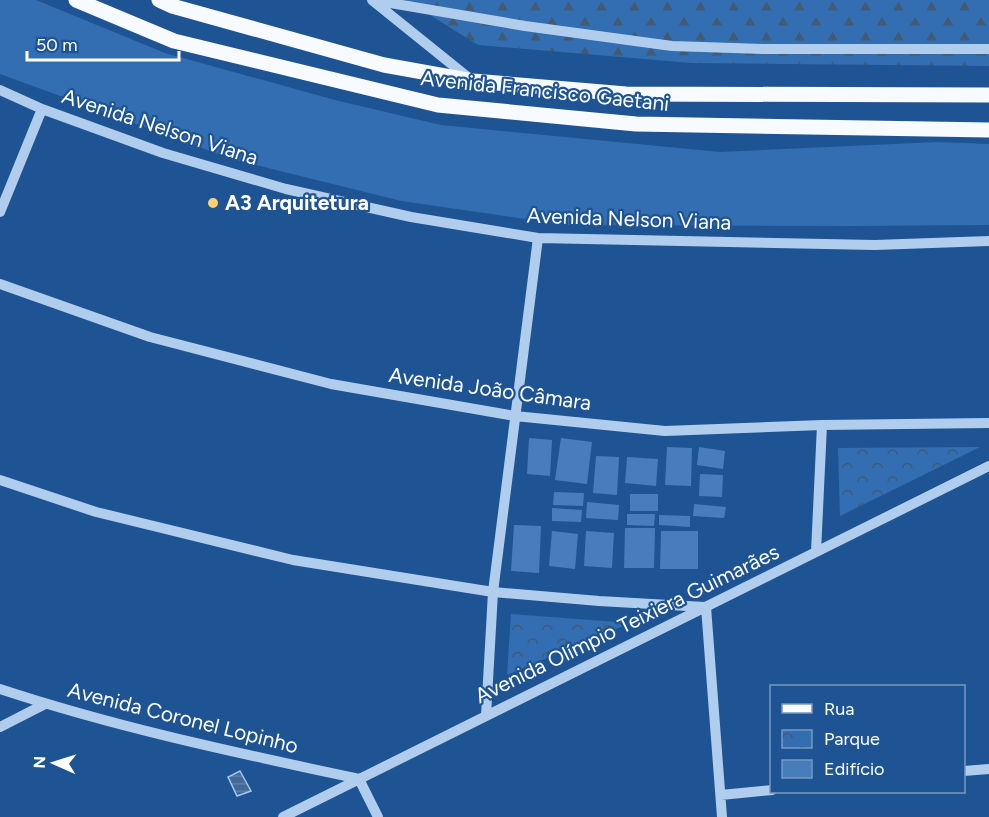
<svg xmlns="http://www.w3.org/2000/svg" width="989" height="817" viewBox="0 0 989 817" font-family="Figtree,sans-serif">
<defs>
<pattern id="forest-firs" width="22" height="20" patternUnits="userSpaceOnUse" patternTransform="scale(1.5)"><rect width="22" height="20" fill="#326eb1"/><path d="M5 1l3.5 6h-7zM16 11l3.5 6h-7z" fill="#425a74"/></pattern>
<pattern id="park-crowns" width="20" height="18" patternUnits="userSpaceOnUse" patternTransform="scale(1.5)"><rect width="20" height="18" fill="#326eb1"/><path d="M2 6a3 3 0 1 1 6 0M12 15a3 3 0 1 1 6 0" fill="none" stroke="#425a74"/></pattern>
<pattern id="water-rules" width="6" height="5" patternUnits="userSpaceOnUse" patternTransform="scale(1.5)"><rect width="6" height="5" fill="#436997"/><path d="M0 2.5h6" fill="none" stroke="#5f80a7"/></pattern>
</defs>
<rect width="100%" height="100%" fill="#1e5493"/>
<path fill="#326eb1" d="M 0,0 L 36,0 L 165,53 L 335,100 L 441,125 L 720,152 L 937,142 L 989,144 L 989,225 L 854,226 L 566,225 L 401,201 L 232,159 L 0,74 Z"/>
<path fill="url(#forest-firs)" d="M 406,0 L 989,0 L 989,66 L 692,63 L 478,45 Z"/>
<path fill="url(#park-crowns)" d="M 980,447 L 840,516 L 838,448 Z
M 511,614 L 630,623 L 507,675 Z"/>
<path fill="url(#water-rules)" stroke="#a3c8f0" stroke-width="1.5" d="M 240,771 L 251,791 L 237,796 L 228,777 Z"/>
<path fill="#467dba" d="M 529,438 L 552,440 L 550,476 L 527,474 Z
M 561,438 L 592,442 L 587,484 L 555,480 Z
M 667,447 L 692,448 L 691,486 L 665,485 Z
M 699,447 L 725,451 L 723,469 L 697,465 Z
M 596,456 L 619,457 L 617,495 L 593,493 Z
M 627,457 L 658,459 L 656,486 L 625,483 Z
M 700,474 L 723,475 L 722,497 L 699,496 Z
M 554,492 L 584,493 L 583,506 L 553,505 Z
M 630,494 L 658,494 L 658,511 L 630,511 Z
M 587,502 L 619,505 L 618,520 L 586,518 Z
M 694,504 L 726,507 L 724,518 L 693,516 Z
M 552,508 L 582,510 L 581,522 L 552,521 Z
M 627,514 L 655,514 L 654,526 L 627,525 Z
M 659,515 L 690,516 L 690,527 L 659,525 Z
M 514,525 L 541,526 L 539,573 L 511,571 Z
M 625,528 L 655,528 L 654,568 L 624,568 Z
M 552,531 L 578,534 L 575,569 L 549,566 Z
M 586,531 L 614,533 L 612,568 L 584,566 Z
M 661,531 L 698,531 L 698,569 L 660,569 Z"/>
<g fill="none" stroke-linecap="round" stroke-linejoin="round">
<path stroke="#b0cdee" stroke-width="10" d="M 372,0 L 470,79
M 373,0 L 525,26 L 672,46 L 763,49 L 989,49
M 0,90 L 42,109 L 163,153 L 286,189 L 411,217 L 538,238 L 875,245 L 989,241
M 0,212 L 42,109
M 0,284 L 150,337 L 331,384 L 515,416 L 665,431 L 822,425 L 989,423
M 0,480 L 96,512 L 293,560 L 493,592 L 599,601 L 705,607
M 816,552 L 822,425
M 706,607 L 722,817
M 0,689 C 118,728 238,753 359,779 L 378,817
M 486,716 L 493,592 L 538,238
M 0,727 L 45,704
M 964,771 L 989,769
M 721,795 L 772,790
M 283,817 L 989,466"/>
<path stroke="#f7faff" stroke-width="15" d="M 76,0 L 174,41 L 438,105 L 636,124 L 989,130
M 159,0 L 172,6 L 384,65 L 473,81 L 626,94 L 989,95"/>
</g>
<circle fill="#fdd16f" stroke="#1e5493" stroke-width="2" cx="213" cy="203" r="6"/>
<g text-anchor="middle" stroke-width="4.5" stroke-linejoin="round" paint-order="stroke">
<g font-size="21" fill="#fff" stroke="#1e5493">
<text transform="translate(545 91) rotate(6)" y="7">Avenida Francisco Gaetani</text>
<text transform="translate(160 127) rotate(18)" y="7">Avenida Nelson Viana</text>
<text transform="translate(629 219) rotate(2)" y="7">Avenida Nelson Viana</text>
<text transform="translate(490 389) rotate(8)" y="7">Avenida João Câmara</text>
<text transform="translate(627 624) rotate(-26)" y="7">Avenida Olímpio Teixiera Guimarães</text>
<text transform="translate(183 718) rotate(14)" y="7">Avenida Coronel Lopinho</text>
</g>
<g font-size="21" font-weight="bold" fill="#fff" stroke="#1e5493" text-anchor="start">
<text x="225" y="210">A3 Arquitetura</text>
</g>
</g>
<rect x="770" y="685" width="195" height="108" fill="#1e5493" stroke="#7898be" stroke-width="1.5"/>
<rect x="782" y="704" width="30" height="9" fill="#f7faff" stroke="#7898be" stroke-width="1.5"/>
<text x="824" y="715" font-size="18" fill="#ffffff">Rua</text>
<rect x="782" y="730" width="30" height="18" fill="url(#park-crowns)" stroke="#7898be" stroke-width="1.5"/>
<text x="824" y="745" font-size="18" fill="#ffffff">Parque</text>
<rect x="782" y="760" width="30" height="18" fill="#467dba" stroke="#7898be" stroke-width="1.5"/>
<text x="824" y="775" font-size="18" fill="#ffffff">Edifício</text>
<g transform="translate(54 763) rotate(273)" stroke="#1e5493" stroke-width="4.5" paint-order="stroke">
<path d="M0-4.5L10 22L0 15L-10 22Z" fill="#ffffff"/>
<text y="-9" font-size="16" font-weight="bold" text-anchor="middle" fill="#ffffff">N</text>
</g>
<path d="M27 51v9h152v-9" fill="none" stroke="#ffffff" stroke-width="3"/>
<text x="36" y="51" font-size="18" fill="#ffffff" stroke="#1e5493" stroke-width="4.5" paint-order="stroke">50 m</text>
</svg>
